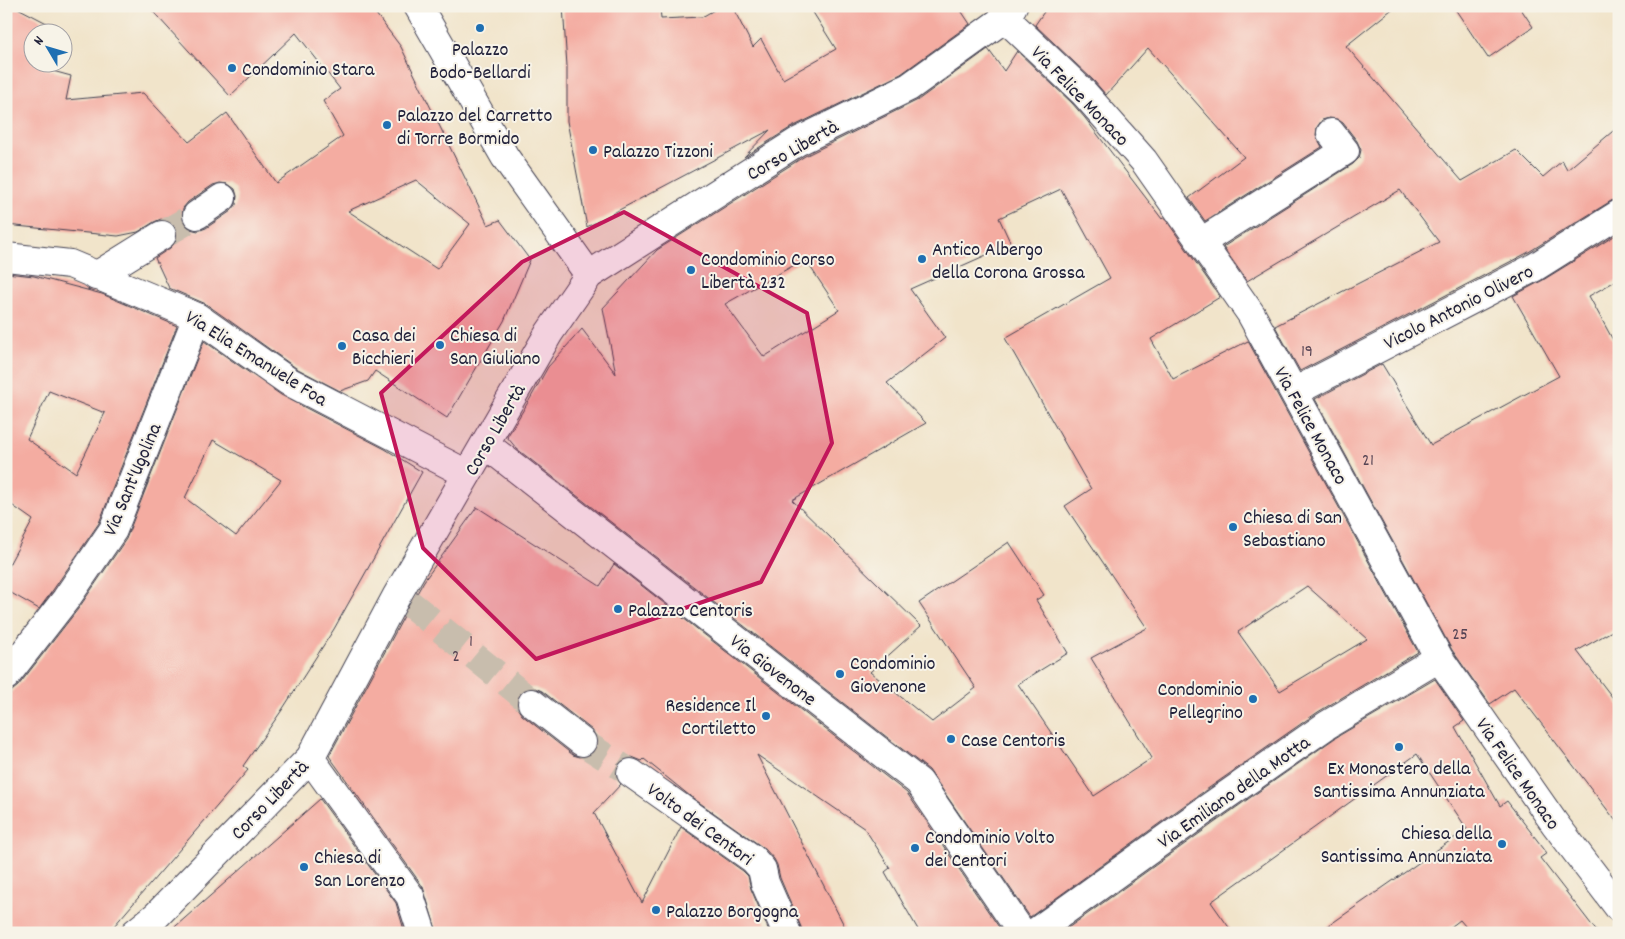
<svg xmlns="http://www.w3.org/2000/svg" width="1625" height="939" viewBox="0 0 1625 939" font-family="Dekko,sans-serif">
<rect width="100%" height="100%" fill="#f7f3e8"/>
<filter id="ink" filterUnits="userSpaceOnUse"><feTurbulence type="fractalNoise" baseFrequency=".02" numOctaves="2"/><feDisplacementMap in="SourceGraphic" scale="10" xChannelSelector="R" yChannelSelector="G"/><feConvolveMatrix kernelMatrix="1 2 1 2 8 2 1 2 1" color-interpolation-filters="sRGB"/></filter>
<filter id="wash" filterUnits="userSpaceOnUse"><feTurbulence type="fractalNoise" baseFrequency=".0096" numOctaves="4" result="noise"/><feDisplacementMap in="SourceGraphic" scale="20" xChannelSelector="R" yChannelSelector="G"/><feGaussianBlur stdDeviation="1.12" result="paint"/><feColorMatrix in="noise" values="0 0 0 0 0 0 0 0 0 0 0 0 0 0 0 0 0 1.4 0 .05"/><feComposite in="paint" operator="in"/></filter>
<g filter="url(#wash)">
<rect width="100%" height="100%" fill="#f1e4ca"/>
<g id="blocks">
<path fill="#f4aca1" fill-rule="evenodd" d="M 6,6 L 14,6 L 62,31 L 61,32 L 32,32 L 32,62 L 45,62 L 42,68 L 71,76 L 66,100 L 143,93 L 189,142 L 227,113 L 276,183 L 343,136 L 323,101 L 340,89 L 296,33 L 230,96 L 148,6 L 370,6 L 401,47 L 488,225 L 500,220 L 530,260 L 504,321 L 447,418 L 375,371 L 368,381 L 340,391 L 296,368 L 206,304 L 169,288 L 155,258 L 170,248 L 176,242 L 178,234 L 175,227 L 169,221 L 161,219 L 154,222 L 138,232 L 118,236 L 6,225 ZM 416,180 L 470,224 L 437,269 L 348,211 ZM 220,183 L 228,184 L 235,189 L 237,196 L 236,205 L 231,211 L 206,228 L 198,231 L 190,229 L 184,224 L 182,217 L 183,208 L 188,202 L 213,185 Z
M 563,6 L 660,6 L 661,19 L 702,17 L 721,6 L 732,6 L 753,47 L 761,39 L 783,79 L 836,49 L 809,6 L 958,6 L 970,24 L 901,74 L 790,128 L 744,157 L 770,130 L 587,227 L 567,121 L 567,66 Z
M 1048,6 L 1396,6 L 1346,46 L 1462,181 L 1516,150 L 1543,177 L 1562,161 L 1567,170 L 1619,126 L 1619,198 L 1611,201 L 1527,253 L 1300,371 L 1275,326 L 1439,242 L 1400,190 L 1247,281 L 1223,247 L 1353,164 L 1359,158 L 1361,150 L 1357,141 L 1343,123 L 1337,119 L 1329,118 L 1322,120 L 1317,127 L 1316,135 L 1322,147 L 1205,221 L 1189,198 L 1244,157 L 1148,48 L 1106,95 L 1094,81 L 1035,25 Z
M 1453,6 L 1519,6 L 1533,27 L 1488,58 Z
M 988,49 L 1004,71 L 1017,51 L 1072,103 L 1085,118 L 1162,219 L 1164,217 L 1220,297 L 1151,339 L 1173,379 L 1248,341 L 1418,652 L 1318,712 L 1196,797 L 1030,917 L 929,770 L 517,449 L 507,437 L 530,399 L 548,367 L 582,329 L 616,374 L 603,308 L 657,250 L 805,156 L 918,100 ZM 1061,189 L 1110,278 L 1005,338 L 1091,489 L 1065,506 L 1147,628 L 1091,658 L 1152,758 L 1094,796 L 1018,684 L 1068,653 L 1036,600 L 1044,595 L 1009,542 L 919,603 L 976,688 L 932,722 L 870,672 L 921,626 L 792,500 L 926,423 L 887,383 L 945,338 L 910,289 L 1011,244 L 999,218 ZM 805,259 L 839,310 L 764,357 L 725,304 ZM 1307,586 L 1367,639 L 1280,691 L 1238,632 Z
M 1619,233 L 1619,279 L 1589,296 L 1619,351 L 1619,627 L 1577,651 L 1619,706 L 1619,825 L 1514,688 L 1490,704 L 1452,650 L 1315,399 L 1382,364 L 1431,445 L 1559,376 L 1513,296 L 1543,280 Z
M 6,273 L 34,276 L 102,294 L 177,326 L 99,523 L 53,590 L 39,609 L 6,590 L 6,570 L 33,520 L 6,501 ZM 49,391 L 105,413 L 76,473 L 27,439 Z
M 204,341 L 281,395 L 385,449 L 422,472 L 334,629 L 282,710 L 243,766 L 248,770 L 108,933 L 6,933 L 6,698 L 13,690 L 18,686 L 78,609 L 126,539 ZM 213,440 L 281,480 L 236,536 L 185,498 Z
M 477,507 L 600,586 L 614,564 L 907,793 L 1003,933 L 920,933 L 885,872 L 890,868 L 865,829 L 757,755 L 848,933 L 802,933 L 801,927 L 780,878 L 777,865 L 774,859 L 765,849 L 690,796 L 644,759 L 642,761 L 632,757 L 624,759 L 618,764 L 615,772 L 617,779 L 621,784 L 594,813 L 642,903 L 681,827 L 743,871 L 748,876 L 751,889 L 770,933 L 437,933 L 423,887 L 329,756 L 403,618 L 424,581 ZM 527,688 L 535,688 L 542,691 L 592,730 L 596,736 L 597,744 L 594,752 L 588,756 L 580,757 L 573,755 L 522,715 L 517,708 L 517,700 L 520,693 Z
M 1435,679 L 1464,721 L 1455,727 L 1500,806 L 1507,801 L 1547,853 L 1540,858 L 1598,933 L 1471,933 L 1460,920 L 1443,933 L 1318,933 L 1467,829 L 1417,754 L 1211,902 L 1233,933 L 1061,933 L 1214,823 L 1335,738 Z
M 320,799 L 396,903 L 405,933 L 168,933 Z"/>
</g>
</g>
<g filter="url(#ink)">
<use href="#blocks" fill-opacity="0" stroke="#413f50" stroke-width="1"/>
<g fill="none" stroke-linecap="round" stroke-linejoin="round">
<path stroke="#c8bdad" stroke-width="28" stroke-dasharray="28 14" stroke-linecap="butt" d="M 162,235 L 197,215
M 409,603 L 532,703
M 582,742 L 631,773"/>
<g stroke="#413f50" stroke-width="30">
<path id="pedestrian" d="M 197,215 L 222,198
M 6,257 L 70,264 L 197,317 L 288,381 L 467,474
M 96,276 L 162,235
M 6,676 L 66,599 L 113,530 L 197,317
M 532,703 L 582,742"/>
</g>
<g stroke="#413f50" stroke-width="30">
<path id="minor" d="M 418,6 L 505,157 L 589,275
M 1005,18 L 1083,92 L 1144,161 L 1251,314 L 1439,658 L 1555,824 L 1619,908
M 1201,242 L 1345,151 L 1331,133
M 1294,392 L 1535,267 L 1619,214
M 485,444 L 919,782 L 1022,933
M 310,758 L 410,896 L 422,933
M 631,773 L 753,859 L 762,869 L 765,883 L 787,933
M 135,933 L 156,916 L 310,758 L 396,597 L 549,333 L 589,275 L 797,142 L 909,87 L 1005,18 L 1013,6
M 1034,933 L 1205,810 L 1327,725 L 1439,658"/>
</g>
<use href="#pedestrian" stroke="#fff" stroke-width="28"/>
<use href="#minor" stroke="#fff" stroke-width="28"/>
</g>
</g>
<path fill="#c2185b" fill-opacity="0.2" stroke="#c2185b" stroke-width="4" stroke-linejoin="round" d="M 624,212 L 807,313 L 832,443 L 761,582 L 536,659 L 423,548 L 381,393 L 522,262 Z"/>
<g fill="#1f6fb2" stroke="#f7f3e8" stroke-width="2">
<circle cx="480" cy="28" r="5"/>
<circle cx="232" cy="68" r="5"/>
<circle cx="387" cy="125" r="5"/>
<circle cx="593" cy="150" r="5"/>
<circle cx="922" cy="259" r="5"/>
<circle cx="691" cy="270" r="5"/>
<circle cx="440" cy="345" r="5"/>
<circle cx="342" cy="346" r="5"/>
<circle cx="1233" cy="527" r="5"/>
<circle cx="618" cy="609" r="5"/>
<circle cx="840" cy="674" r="5"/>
<circle cx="1253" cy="699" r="5"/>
<circle cx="766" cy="716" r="5"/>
<circle cx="951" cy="739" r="5"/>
<circle cx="1399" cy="747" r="5"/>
<circle cx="1502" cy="844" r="5"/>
<circle cx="915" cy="848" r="5"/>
<circle cx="304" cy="867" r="5"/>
<circle cx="656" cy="910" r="5"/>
</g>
<g text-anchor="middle" stroke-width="4" stroke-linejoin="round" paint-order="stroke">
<g font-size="18" fill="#564454">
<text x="1307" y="356">19</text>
<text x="1368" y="465">21</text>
<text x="1460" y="639">25</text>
<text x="471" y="646">1</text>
<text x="456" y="661">2</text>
</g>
<g font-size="20" fill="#22223b" stroke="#f7f3e8" text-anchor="start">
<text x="480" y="55" text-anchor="middle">Palazzo<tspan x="480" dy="23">Bodo-Bellardi</tspan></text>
<text x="242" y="75">Condominio Stara</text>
<text x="397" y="121">Palazzo del Carretto<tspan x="397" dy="23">di Torre Bormido</tspan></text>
<text x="603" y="157">Palazzo Tizzoni</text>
<text x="932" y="255">Antico Albergo<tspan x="932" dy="23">della Corona Grossa</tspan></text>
<text x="701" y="265">Condominio Corso<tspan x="701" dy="23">Libertà 232</tspan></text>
<text x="352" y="341">Casa dei<tspan x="352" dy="23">Bicchieri</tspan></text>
<text x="450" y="341">Chiesa di<tspan x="450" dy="23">San Giuliano</tspan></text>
<text x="1243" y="523">Chiesa di San<tspan x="1243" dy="23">Sebastiano</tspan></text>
<text x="628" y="616">Palazzo Centoris</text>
<text x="850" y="669">Condominio<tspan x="850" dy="23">Giovenone</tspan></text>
<text x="1243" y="695" text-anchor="end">Condominio<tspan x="1243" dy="23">Pellegrino</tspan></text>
<text x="756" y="711" text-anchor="end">Residence Il<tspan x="756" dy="23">Cortiletto</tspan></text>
<text x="961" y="746">Case Centoris</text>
<text x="1399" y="774" text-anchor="middle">Ex Monastero della<tspan x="1399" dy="23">Santissima Annunziata</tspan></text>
<text x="1492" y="839" text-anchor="end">Chiesa della<tspan x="1492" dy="23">Santissima Annunziata</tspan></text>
<text x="925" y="843">Condominio Volto<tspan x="925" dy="23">dei Centori</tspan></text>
<text x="314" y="863">Chiesa di<tspan x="314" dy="23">San Lorenzo</tspan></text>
<text x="666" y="917">Palazzo Borgogna</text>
</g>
<g font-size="20" fill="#22223b" stroke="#f7f3e8">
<text transform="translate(1081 95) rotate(46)" y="7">Via Felice Monaco</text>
<text transform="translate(792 149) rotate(-30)" y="7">Corso Libertà</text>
<text transform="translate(1458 306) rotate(-27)" y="7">Vicolo Antonio Olivero</text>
<text transform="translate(257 357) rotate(32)" y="7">Via Elia Emanuele Foa</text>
<text transform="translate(1312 425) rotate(61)" y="7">Via Felice Monaco</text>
<text transform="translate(494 429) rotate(-60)" y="7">Corso Libertà</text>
<text transform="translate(131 479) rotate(-67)" y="7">Via Sant'Ugolina</text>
<text transform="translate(774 669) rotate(38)" y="7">Via Giovenone</text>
<text transform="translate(1519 773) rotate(55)" y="7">Via Felice Monaco</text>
<text transform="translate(1233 791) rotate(-35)" y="7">Via Emiliano della Motta</text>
<text transform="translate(269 799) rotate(-46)" y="7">Corso Libertà</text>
<text transform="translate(701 823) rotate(36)" y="7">Volto dei Centori</text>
</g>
</g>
<rect width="1625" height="939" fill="none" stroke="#f7f3e8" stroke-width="25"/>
<g transform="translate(48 48) rotate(308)"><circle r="24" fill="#f7f3e8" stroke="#a29fa3"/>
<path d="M0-4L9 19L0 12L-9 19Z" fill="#1f6fb2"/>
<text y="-8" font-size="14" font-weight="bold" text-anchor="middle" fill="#22223b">N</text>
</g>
</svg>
